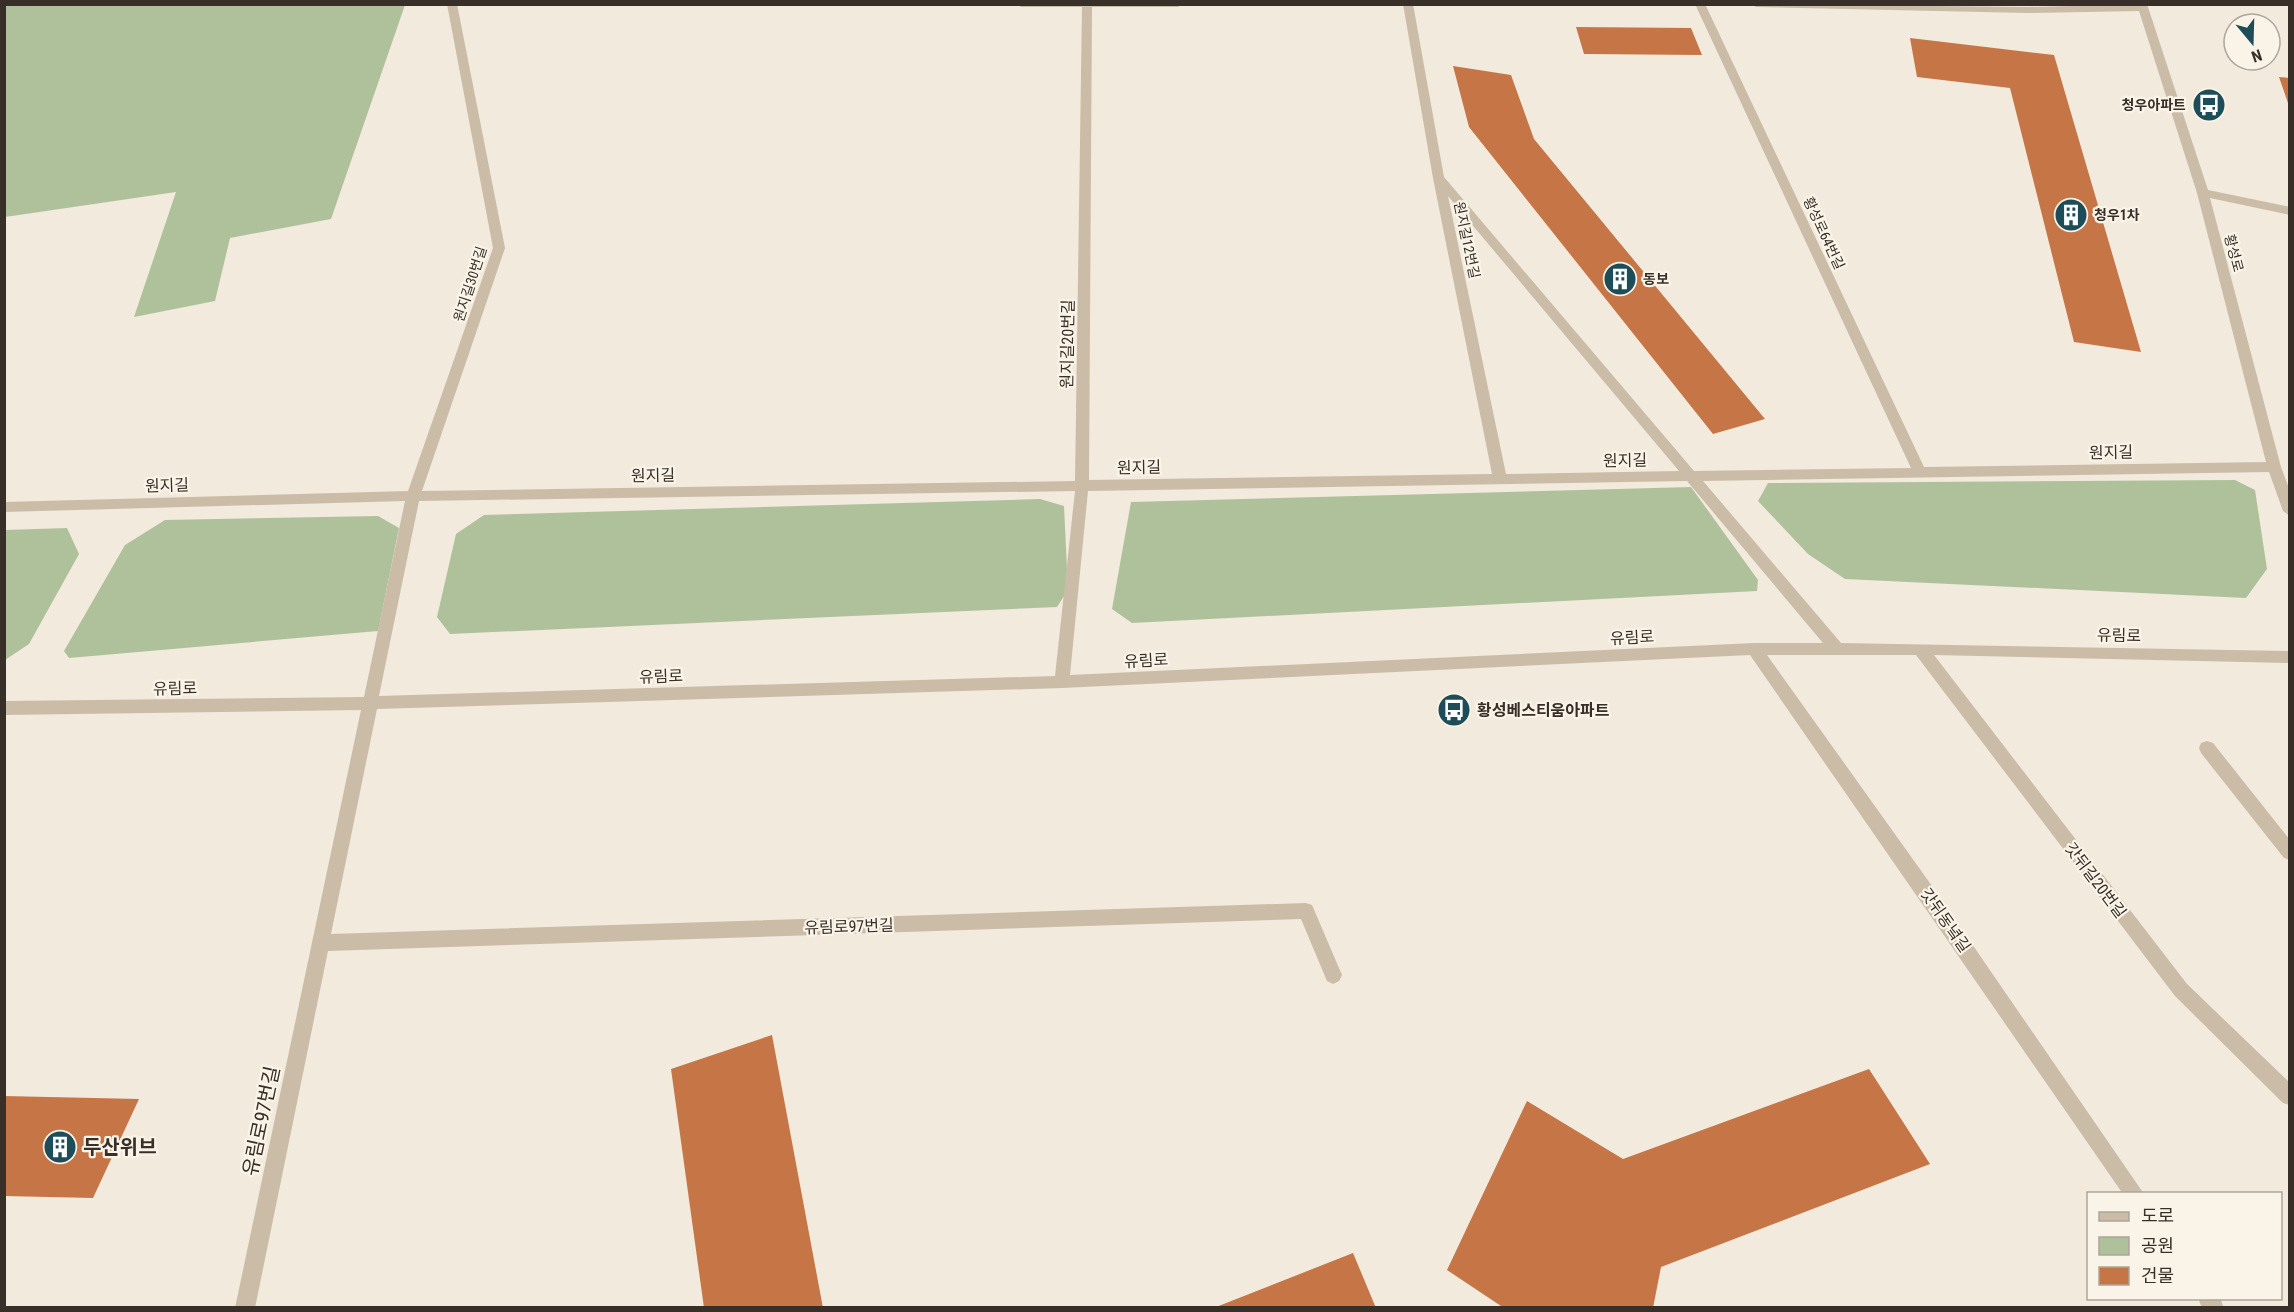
<svg xmlns="http://www.w3.org/2000/svg" width="2294" height="1312" viewBox="0 0 2294 1312" font-family="'Roboto Condensed','Noto Sans KR',sans-serif">
<rect width="100%" height="100%" fill="#f2eadc"/>
<path fill="#afc19b" d="M 4,5 L 5,4 L 405,5 L 331,219 L 230,238 L 215,301 L 134,317 L 176,192 L 5,217 Z
M 2235,480 L 2255,490 L 2267,569 L 2246,598 L 1845,579 L 1808,554 L 1758,501 L 1768,483 Z
M 1691,487 L 1758,580 L 1757,591 L 1132,623 L 1112,609 L 1131,502 Z
M 1040,499 L 1064,506 L 1068,590 L 1057,607 L 450,634 L 437,617 L 456,534 L 484,515 Z
M 378,516 L 399,528 L 378,631 L 69,658 L 64,651 L 125,545 L 165,520 Z
M 67,528 L 79,554 L 29,644 L 5,660 L 5,530 Z"/>
<path fill="#c67646" d="M 1576,27 L 1691,28 L 1702,55 L 1584,54 Z
M 1910,38 L 2054,55 L 2141,352 L 2074,342 L 2010,88 L 1917,77 Z
M 1453,66 L 1511,75 L 1534,139 L 1765,419 L 1713,434 L 1469,127 Z
M 2279,77 L 2290,78 L 2290,105 L 2289,106 Z
M 772,1035 L 823,1308 L 704,1308 L 671,1069 Z
M 1869,1069 L 1930,1164 L 1661,1267 L 1653,1308 L 1504,1308 L 1447,1270 L 1527,1101 L 1623,1159 Z
M 4,1096 L 139,1099 L 93,1198 L 4,1196 Z
M 1353,1253 L 1376,1308 L 1216,1308 L 1216,1307 Z"/>
<g fill="none" stroke-linecap="round" stroke-linejoin="round">
<path fill="#cabca7" fill-rule="evenodd" d="M 447,4 L 457,4 L 505,248 L 422,491 L 1075,481 L 1082,7 L 1021,7 L 1016,4 L 1183,4 L 1178,7 L 1092,7 L 1089,480 L 1492,474 L 1433,178 L 1403,4 L 1413,4 L 1444,177 L 1694,471 L 1911,468 L 1695,4 L 1705,4 L 1924,467 L 2266,462 L 2197,193 L 2139,11 L 2028,13 L 1756,7 L 1751,4 L 2028,7 L 2147,4 L 2208,190 L 2290,207 L 2290,215 L 2210,198 L 2281,467 L 2290,491 L 2290,516 L 2283,511 L 2269,472 L 1703,481 L 1841,643 L 2290,651 L 2290,663 L 1934,655 L 2187,984 L 2290,1083 L 2290,1105 L 2283,1103 L 2175,996 L 1916,655 L 1767,655 L 1932,886 L 2144,1194 L 2123,1194 L 1750,655 L 1062,688 L 377,709 L 331,934 L 1306,903 L 1312,905 L 1342,975 L 1339,981 L 1333,984 L 1327,981 L 1301,919 L 328,951 L 255,1308 L 235,1308 L 361,710 L 4,715 L 4,701 L 364,697 L 405,501 L 4,512 L 4,502 L 408,491 L 493,248 ZM 1448,196 L 1679,471 L 1506,474 ZM 1687,481 L 1823,643 L 1754,643 L 1070,675 L 1088,491 ZM 1075,491 L 1055,676 L 379,696 L 419,501 Z
M 2207,741 L 2213,743 L 2290,840 L 2290,860 L 2284,858 L 2201,753 L 2199,748 L 2201,743 Z
M 2198,1298 L 2220,1298 L 2224,1308 L 2202,1308 Z"/>
</g>
<defs>
<g id="bus-disc" transform="scale(1.725)"><circle r="9.5" fill="#1d4d58" stroke="#faf4e8"/><path d="M-5-6H5V4H4V6H2V4H-2V6H-4V4H-5ZM-3.5-4V0h7V-4ZM-3.5 1.2v1.5H-2V1.2ZM2 1.2v1.5H3.5V1.2Z" fill="#fff"/></g>
<g id="building-disc" transform="scale(1.725)"><circle r="9.5" fill="#1d4d58" stroke="#faf4e8"/><path d="M-4-6H4V6H1V3H-1V6H-4ZM-2.5-4.3h1.7v1.8h-1.7ZM.8-4.3h1.7v1.8H.8ZM-2.5-1h1.7V.8h-1.7ZM.8-1h1.7V.8H.8Z" fill="#fff"/></g>
</defs>
<g fill-rule="evenodd">
<use href="#bus-disc" x="2209" y="105"/>
<use href="#building-disc" x="2071" y="215"/>
<use href="#building-disc" x="1620" y="279"/>
<use href="#bus-disc" x="1454" y="710"/>
<use href="#building-disc" x="60" y="1147"/>
</g>
<g text-anchor="middle" stroke-width="4.5" stroke-linejoin="round" paint-order="stroke">
<g font-size="14" font-weight="bold" fill="#372f28" stroke="#faf4e8" text-anchor="start">
<text x="2186" y="110" text-anchor="end">청우아파트</text>
<text x="2094" y="220">청우1차</text>
<text x="1643" y="284">동보</text>
</g>
<g font-size="14" fill="#372f28" stroke="#faf4e8">
<text transform="translate(1824 233) rotate(65)" y="5">황성로64번길</text>
<text transform="translate(1467 240) rotate(78)" y="5">원지길12번길</text>
<text transform="translate(2234 253) rotate(75)" y="5">황성로</text>
<text transform="translate(470 284) rotate(-72)" y="5">원지길30번길</text>
</g>
<g font-size="16" fill="#372f28" stroke="#faf4e8">
<text transform="translate(1067 344) rotate(-89)" y="6">원지길20번길</text>
<text transform="translate(2111 452) rotate(-1)" y="6">원지길</text>
<text transform="translate(1625 460) rotate(-1)" y="6">원지길</text>
<text transform="translate(1139 467) rotate(-1)" y="6">원지길</text>
<text transform="translate(653 475) rotate(-1)" y="6">원지길</text>
<text transform="translate(167 485) rotate(-2)" y="6">원지길</text>
<text transform="translate(2119 635) rotate(1)" y="6">유림로</text>
<text transform="translate(1632 637) rotate(-3)" y="6">유림로</text>
<text transform="translate(1146 660) rotate(-3)" y="6">유림로</text>
<text transform="translate(661 676) rotate(-2)" y="6">유림로</text>
<text transform="translate(175 688) rotate(-1)" y="6">유림로</text>
<text transform="translate(2096 880) rotate(53)" y="6">갓뒤길20번길</text>
<text transform="translate(1946 920) rotate(55)" y="6">갓뒤동녘길</text>
<text transform="translate(849 926) rotate(-2)" y="6">유림로97번길</text>
</g>
<g font-size="16" font-weight="bold" fill="#372f28" stroke="#faf4e8" text-anchor="start">
<text x="1477" y="716">황성베스티움아파트</text>
</g>
<g font-size="20" fill="#372f28" stroke="#faf4e8">
<text transform="translate(261 1121) rotate(-78)" y="7">유림로97번길</text>
</g>
<g font-size="20" font-weight="bold" fill="#372f28" stroke="#faf4e8" text-anchor="start">
<text x="83" y="1154">두산위브</text>
</g>
</g>
<rect width="2294" height="1312" fill="none" stroke="#372f28" stroke-width="12"/>
<rect x="2087" y="1192" width="195" height="108" fill="#faf4e8" stroke="#aca59b" stroke-width="1.5"/>
<rect x="2099" y="1212" width="30" height="9" fill="#cabca7" stroke="#aca59b" stroke-width="1.5"/>
<text x="2141" y="1222" font-size="18" fill="#372f28">도로</text>
<rect x="2099" y="1237" width="30" height="18" fill="#afc19b" stroke="#aca59b" stroke-width="1.5"/>
<text x="2141" y="1252" font-size="18" fill="#372f28">공원</text>
<rect x="2099" y="1267" width="30" height="18" fill="#c67646" stroke="#aca59b" stroke-width="1.5"/>
<text x="2141" y="1282" font-size="18" fill="#372f28">건물</text>
<g transform="translate(2252 42) rotate(161)"><circle r="28" fill="#faf4e8" stroke="#aca59b" stroke-width="1.5"/>
<path d="M0-4.5L10 22L0 15L-10 22Z" fill="#1d4d58"/>
<text y="-9" font-size="16" font-weight="bold" text-anchor="middle" fill="#372f28">N</text>
</g>
</svg>
